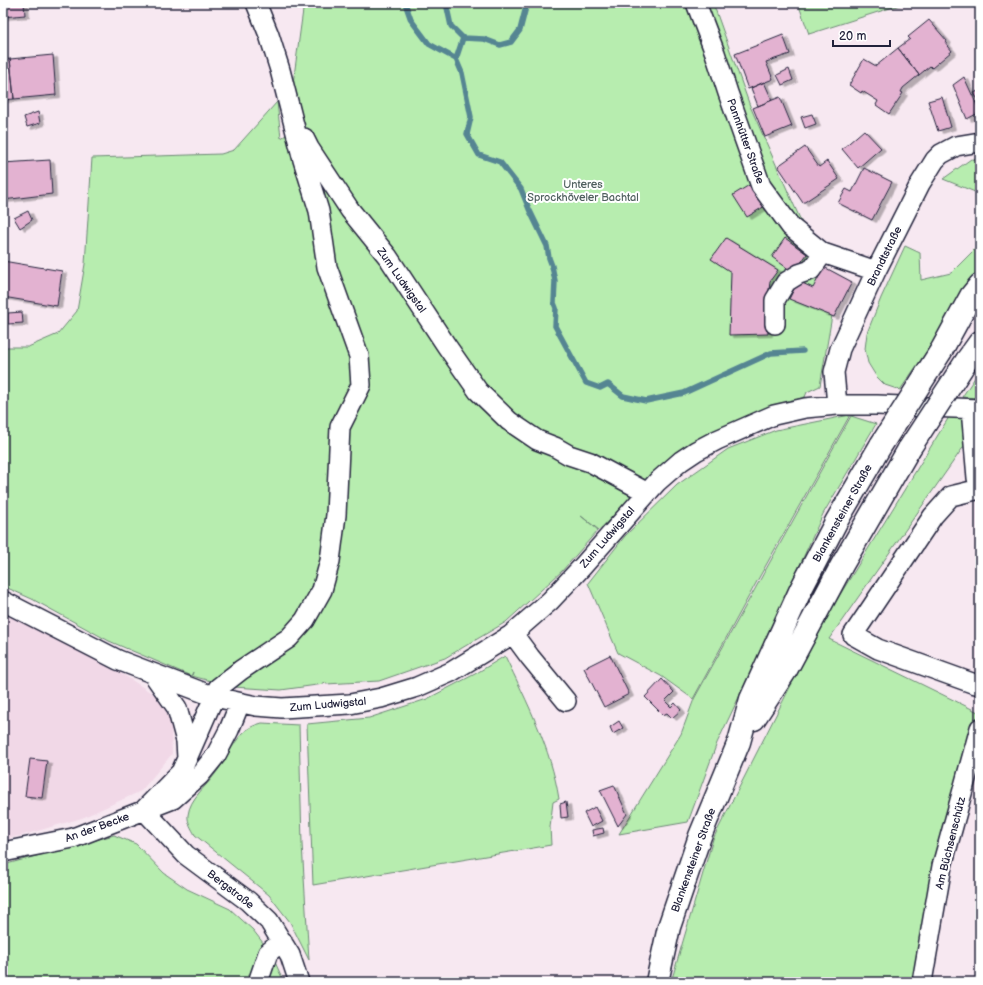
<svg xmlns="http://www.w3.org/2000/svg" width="983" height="985" viewBox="0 0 983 985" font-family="'Balsamiq Sans',sans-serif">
<defs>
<filter id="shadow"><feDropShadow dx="4.5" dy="2.5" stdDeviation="0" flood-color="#0004"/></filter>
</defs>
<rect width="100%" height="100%" fill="#f7e8f1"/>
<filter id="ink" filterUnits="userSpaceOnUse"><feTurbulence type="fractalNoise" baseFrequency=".025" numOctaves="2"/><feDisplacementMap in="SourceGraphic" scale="8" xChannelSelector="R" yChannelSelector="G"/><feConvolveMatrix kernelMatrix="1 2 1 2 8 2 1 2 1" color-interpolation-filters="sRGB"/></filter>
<g filter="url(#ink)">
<path fill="#f1d8e7" d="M 3,610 L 110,666 L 167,703 L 171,724 L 172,754 L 141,791 L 82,818 L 20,836 L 3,839 Z"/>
<path fill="#b7edaf" stroke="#6c8875" d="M 304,3 L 713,3 L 750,106 L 821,266 L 834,304 L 820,386 L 807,392 L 805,397 L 765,409 L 664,464 L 599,530 L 581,516 L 598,530 L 562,571 L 506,622 L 445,658 L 379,681 L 326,684 L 324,682 L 324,684 L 281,690 L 233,687 L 192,676 L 193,672 L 191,676 L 109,641 L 32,599 L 3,586 L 3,347 L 28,347 L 58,334 L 77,311 L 85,264 L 92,158 L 221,154 L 234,150 L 277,102 L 281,138 L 305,124 L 291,98 Z
M 798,3 L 906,3 L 809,34 Z
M 971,159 L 980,160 L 980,194 L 943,179 Z
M 980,244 L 980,274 L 900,390 L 885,385 L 876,376 L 868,363 L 865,349 L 867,333 L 881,298 L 905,246 L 920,253 L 921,280 L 951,273 Z
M 980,370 L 980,398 L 962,397 Z
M 850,415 L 756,583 L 693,699 L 661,676 L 618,653 L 588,583 L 625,536 L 677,485 L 728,449 L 776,430 Z
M 851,416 L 876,424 L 823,514 L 760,653 L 717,743 L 688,822 L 619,834 L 681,734 L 694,699 Z
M 967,416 L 969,439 L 829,639 L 980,713 L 971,746 L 914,982 L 671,982 L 713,839 L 822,624 L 949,417 Z
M 505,656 C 527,702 551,748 559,799 L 553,802 L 550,827 L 551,845 L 313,885 L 307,724 L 369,718 L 427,699 L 475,674 Z
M 262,723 L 299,725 L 302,844 L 309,960 L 290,922 L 269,895 L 195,835 C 192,829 187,822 188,815 C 190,798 206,787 215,774 C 226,761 231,745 243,733 C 248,728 254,725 262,723 Z
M 114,835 L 136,844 L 164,873 L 187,889 L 230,909 L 253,930 L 267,948 L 252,982 L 232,982 L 232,980 L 219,980 L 219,982 L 3,982 L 3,865 Z
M 274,960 L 284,982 L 263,982 Z"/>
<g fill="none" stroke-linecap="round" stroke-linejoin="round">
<path stroke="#548592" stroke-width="5.5" d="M 405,3 L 411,20 L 429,44 L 456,59
M 446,3 L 451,26 L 463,38 L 484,39 L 500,45 L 511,42 L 520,30 L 527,3
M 456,59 L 462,73 L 471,117 L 467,134 L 479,155 L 500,162 L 521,189 L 529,209 L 547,246 L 549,258 L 552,266 L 555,281 L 554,303 L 556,308 L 555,326 L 586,383 L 600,388 L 608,384 L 623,396 L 646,401 L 684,393 L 771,353 L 803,351
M 456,59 L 463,38"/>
</g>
<path fill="#e3b2d1" stroke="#22223b" filter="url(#shadow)" d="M 3,3 L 24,3 L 25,15 L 3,17 Z
M 929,20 L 947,41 L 945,42 L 952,51 L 932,68 L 930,66 L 919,75 L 898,48 L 910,39 L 908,37 Z
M 783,35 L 790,54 L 766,62 L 773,79 L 748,89 L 735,54 Z
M 898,48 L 919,75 L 903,88 L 901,92 L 903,93 L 889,114 L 876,105 L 878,101 L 862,91 L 861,93 L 849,85 L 864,59 L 876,66 Z
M 53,55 L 56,95 L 14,99 L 10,59 Z
M 10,59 L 14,99 L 3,100 L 3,60 Z
M 789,69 L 793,80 L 782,85 L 777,75 Z
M 964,77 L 980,112 L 967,119 L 953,85 Z
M 764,82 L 772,100 L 758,106 L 751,88 Z
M 980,90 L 980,103 L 974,93 Z
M 780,97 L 792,126 L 765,137 L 753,108 Z
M 942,97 L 951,127 L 938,131 L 928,101 Z
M 38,112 L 40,123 L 27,127 L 24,117 Z
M 812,114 L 816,124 L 805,128 L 801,117 Z
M 864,130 L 881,148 L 858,168 L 842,149 Z
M 805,147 L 819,167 L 827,161 L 839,179 L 803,203 L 778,166 Z
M 50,160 L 52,194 L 3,200 L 3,163 Z
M 864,168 L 892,182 L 872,220 L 838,203 L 846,189 L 852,192 Z
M 751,184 L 765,206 L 747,217 L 733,195 Z
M 28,211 L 32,220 L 20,228 L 14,218 Z
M 726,238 L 778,270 L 770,281 L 767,308 L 768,334 L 729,335 L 731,272 L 711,259 Z
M 785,238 L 807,254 L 794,273 L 772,257 Z
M 3,261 L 62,271 L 57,306 L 3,297 Z
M 824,267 L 852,282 L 834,317 L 789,299 L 798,281 L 813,288 Z
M 22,312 L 23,323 L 8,324 L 8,313 Z
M 610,655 L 629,694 L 604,707 L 584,668 Z
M 662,679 L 674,692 L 665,701 L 671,707 L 675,703 L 681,710 L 672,718 L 667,713 L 663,715 L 645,697 Z
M 619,721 L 623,728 L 613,734 L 610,727 Z
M 30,759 L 47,761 L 42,798 L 25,796 Z
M 614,785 L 627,814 L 618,826 L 600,790 Z
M 566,802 L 568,817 L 561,818 L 560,804 Z
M 595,807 L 602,821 L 591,827 L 584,813 Z
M 603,828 L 604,833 L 593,836 L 592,830 Z"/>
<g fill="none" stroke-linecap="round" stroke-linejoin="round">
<g stroke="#22223b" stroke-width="22">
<path id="minor" d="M 696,3 L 715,53 L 728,93 L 761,186 L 791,227 L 823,253 L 876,271
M 304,138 L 309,148 L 350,210 L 388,257 L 446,345 L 478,391 L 509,421 L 537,440 L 555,447 L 569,455 L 590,462 L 646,492
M 775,324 L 775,300 L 786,282 L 799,274 L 811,270 L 823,253
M 837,405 L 834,372 L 840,349 L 876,271 L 920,184 L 935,160 L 941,154 L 956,146 L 980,142
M 971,409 L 977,478 L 980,489
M 980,489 L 951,496 L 933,516 L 853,635 L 878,649 L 972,683 L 980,685
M 3,601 L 118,660 L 215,697 L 256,706 L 282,708 L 350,704 L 381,698 L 417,687 L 451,672 L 511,635 L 550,601 L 582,567 L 657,482 L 681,461 L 696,451 L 717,440 L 774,415 L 805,408 L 837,405 L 877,405 L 980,409
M 513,634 L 530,657 L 566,701
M 153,674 L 177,708 L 186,741 L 187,758
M 144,810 L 181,772 L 218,688 L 241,670 L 289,638 L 305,620 L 322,590 L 330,561 L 336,515 L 340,427 L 361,385 L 359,356 L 327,267 L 319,211 L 303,160 L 280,70 L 269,35 L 256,3
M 144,810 L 186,855 L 248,901 L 269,921 L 290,955 L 299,982
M 3,852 L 73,838 L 173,799 L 199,776 L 216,755 L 229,730 L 240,703
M 258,982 L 268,953 L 282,941
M 922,982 L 942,866 L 980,728"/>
</g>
<g stroke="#22223b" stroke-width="25">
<path id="major" d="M 941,351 L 971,296 L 980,285
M 967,360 L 980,342
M 754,719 L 786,670 L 842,565 L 909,449
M 657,982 L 669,927 L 700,836 L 739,742 L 751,699 L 801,589 L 836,522 L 881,445"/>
</g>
<use href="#minor" stroke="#fff" stroke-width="19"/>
<use href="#major" stroke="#fff" stroke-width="22"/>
<g stroke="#22223b" stroke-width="25" stroke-linecap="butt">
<path id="major-bridge" d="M 881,445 L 941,351
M 909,449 L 967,360"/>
</g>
<use href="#major-bridge" stroke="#fff" stroke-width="22"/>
</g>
</g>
<g text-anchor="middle" stroke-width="4" stroke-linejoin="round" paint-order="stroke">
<g font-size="11" fill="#22223b" stroke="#fff">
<text transform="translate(746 141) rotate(70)" y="4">Pannhütter Straße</text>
<text transform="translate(884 256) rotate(-64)" y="4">Brandtstraße</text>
<text transform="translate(402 280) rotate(55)" y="4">Zum Ludwigstal</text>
<text transform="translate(842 513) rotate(-61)" y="4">Blankensteiner Straße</text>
<text transform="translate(607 537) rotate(-49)" y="4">Zum Ludwigstal</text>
<text transform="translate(328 704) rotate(-5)" y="4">Zum Ludwigstal</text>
<text transform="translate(97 827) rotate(-20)" y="4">An der Becke</text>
<text transform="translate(950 843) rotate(-76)" y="4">Am Büchsenschütz</text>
<text transform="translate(693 860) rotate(-70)" y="4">Blankensteiner Straße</text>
<text transform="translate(231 889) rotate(38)" y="4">Bergstraße</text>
</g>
<g font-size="11" fill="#4f5f5e" stroke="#fff">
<text x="583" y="188">Unteres<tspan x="583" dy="13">Sprockhöveler Bachtal</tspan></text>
</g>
</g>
<rect width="983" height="985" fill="none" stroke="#fff" stroke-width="16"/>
<rect x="8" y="8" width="967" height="969" fill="none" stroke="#22223b" stroke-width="1.5" filter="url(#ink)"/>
<path d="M833 40v6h57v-6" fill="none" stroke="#22223b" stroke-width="2"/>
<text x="839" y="40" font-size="12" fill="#22223b" stroke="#ffffff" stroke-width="3" paint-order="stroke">20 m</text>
</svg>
